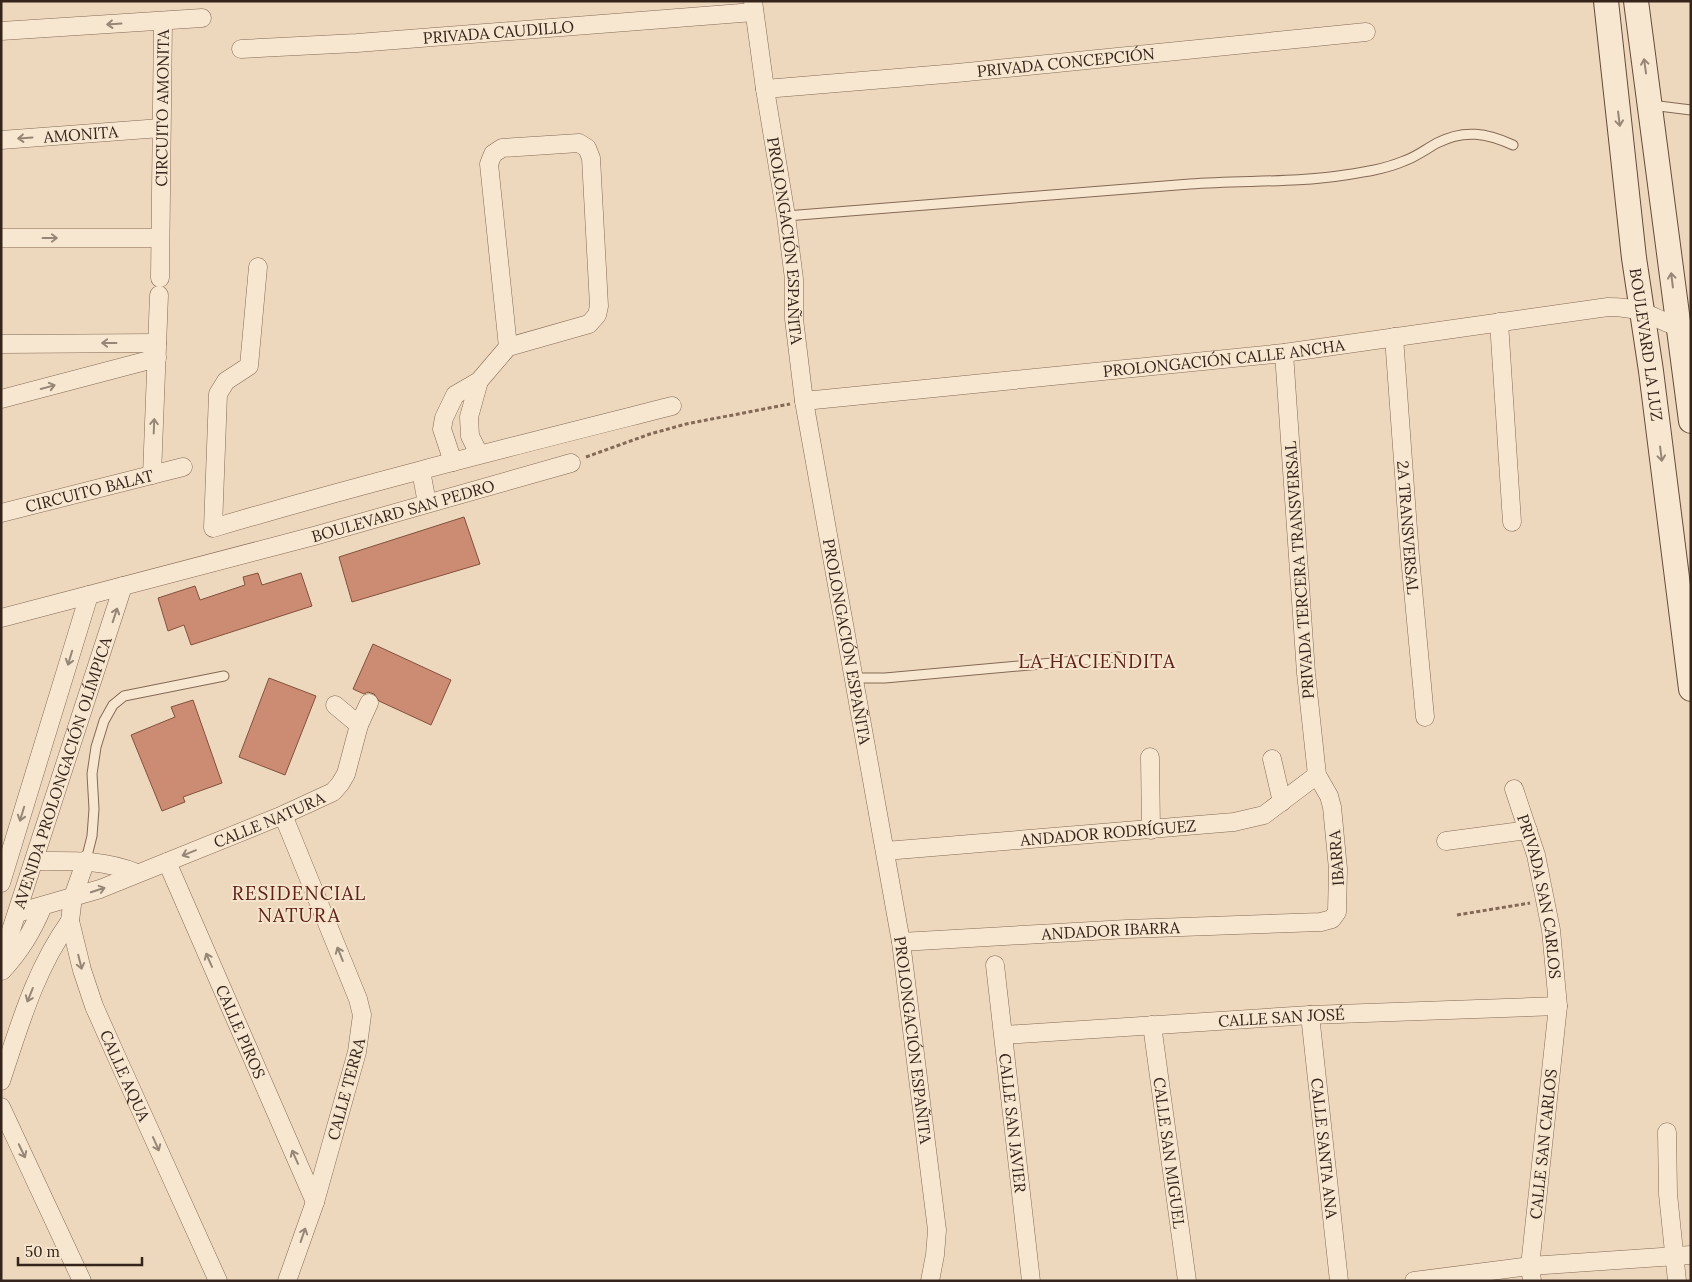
<svg xmlns="http://www.w3.org/2000/svg" width="1692" height="1282" viewBox="0 0 1692 1282" font-family="Lora,serif">
<rect width="100%" height="100%" fill="#edd8bd"/>
<path fill="#cb8c73" stroke="#83503c" d="M 464,517 L 480,564 L 352,602 L 339,557 Z
M 258,573 L 262,585 L 301,573 L 312,606 L 191,645 L 184,625 L 168,631 L 158,598 L 195,586 L 200,600 L 245,585 L 243,577 Z
M 373,644 L 451,680 L 431,725 L 379,701 L 374,694 L 368,692 L 364,694 L 353,689 Z
M 269,678 L 316,696 L 285,775 L 239,757 Z
M 193,700 L 222,783 L 183,797 L 185,802 L 162,811 L 131,735 L 175,717 L 171,707 Z"/>
<g fill="none" stroke-linecap="round" stroke-linejoin="round">
<g stroke="#846956" stroke-width="11">
<path id="service" d="M 1651,105 L 1691,110
M 786,216 C 921,205 1056,195 1190,184 C 1241,180 1296,183 1345,175 C 1365,172 1385,169 1404,161 C 1416,157 1426,149 1437,143 C 1464,129 1487,133 1513,145
M 854,678 L 885,678 L 1119,657
M 86,860 L 92,836 L 94,809 L 92,774 L 96,747 L 104,721 L 113,705 L 124,696 L 224,676"/>
</g>
<g stroke="#846956" stroke-width="19">
<g id="minor">
<path id="s1" d="M 753,1 L 765,89 L 786,216 L 794,279 L 794,319 L 804,401 L 901,942 L 937,1230 L 935,1255 L 930,1281"/>
<path d="M 1,31 L 202,18"/>
<path id="s2" d="M 241,49 L 357,43 L 754,12"/>
<path id="s3" d="M 765,89 L 957,73 L 1366,32"/>
<path id="s4" d="M 1,140 L 161,128"/>
<path d="M 1,238 L 160,238"/>
<path d="M 258,267 L 249,366 L 226,381 L 218,394 L 213,528 C 365,483 518,445 672,406"/>
<path id="s5" d="M 160,278 L 163,21"/>
<path d="M 1499,322 L 1512,522"/>
<path id="s6" d="M 1394,337 L 1410,557 L 1425,717"/>
<path d="M 1,344 L 157,343"/>
<path d="M 1,399 L 157,358"/>
<path id="s7" d="M 804,401 L 1284,353 L 1608,307 C 1620,307 1631,308 1643,312 C 1658,318 1672,327 1689,329"/>
<path d="M 479,454 L 470,436 L 469,417 L 479,381"/>
<path d="M 453,462 L 442,429 L 444,418 L 455,395 L 479,381 L 508,347 L 589,324 L 597,315 L 599,306 L 591,158 L 587,148 L 579,143 L 502,148 L 493,154 L 489,164 L 508,347"/>
<path d="M 421,471 L 427,503"/>
<path d="M 152,475 L 159,295"/>
<path id="s8" d="M 1,513 L 183,467"/>
<path id="s9" d="M 1,618 L 314,536 L 571,463"/>
<path d="M 335,705 L 359,725"/>
<path d="M 1150,757 L 1151,830"/>
<path d="M 1272,759 L 1282,802"/>
<path id="s10" d="M 1514,789 L 1536,855 L 1551,930 L 1558,1006 L 1530,1266 L 1532,1281"/>
<path d="M 283,815 L 358,999 L 362,1015 L 357,1052 L 315,1202 L 287,1281"/>
<path d="M 1446,841 L 1528,830"/>
<path id="s11" d="M 885,851 L 1234,822 L 1264,815 L 1317,775"/>
<path id="s12" d="M 86,860 L 73,897 L 70,921 L 82,970 L 94,1006 L 114,1051 L 218,1281"/>
<path d="M 34,861 C 71,861 102,859 137,873"/>
<path id="s13" d="M 167,862 L 315,1202"/>
<path d="M 1,883 L 89,595"/>
<path id="s14" d="M 17,913 L 100,889 L 283,815 L 333,792 L 340,784 L 346,774 L 359,725 L 369,703"/>
<path id="s15" d="M 901,942 L 1127,929 L 1321,922 L 1332,919 L 1337,912 L 1338,869 L 1332,807 L 1329,796 L 1317,775 L 1306,673 L 1284,353"/>
<path id="s16" d="M 1,961 L 123,586"/>
<path id="s17" d="M 995,965 L 1031,1281"/>
<path d="M 2,971 C 21,950 32,932 43,906"/>
<path id="s18" d="M 1310,1015 L 1339,1281"/>
<path id="s19" d="M 1152,1025 L 1187,1281"/>
<path id="s20" d="M 1004,1035 L 1310,1015 L 1558,1006"/>
<path d="M 1,1081 C 20,1024 35,970 70,921"/>
<path d="M 1,1107 L 82,1281"/>
<path d="M 1667,1132 L 1668,1194 L 1677,1281"/>
<path d="M 1414,1281 L 1530,1266 L 1691,1255"/>
</g>
</g>
<g stroke="#664a3a" stroke-width="26">
<g id="secondary">
<path id="s21" d="M 1606,1 L 1634,258 L 1651,371 L 1691,689"/>
<path d="M 1636,1 L 1691,421"/>
</g>
</g>
<path stroke="#846956" stroke-width="3" stroke-dasharray="4 2.5" stroke-linecap="butt" d="M 586,457 L 650,434 L 686,424 L 790,404
M 1457,915 L 1530,903"/>
<use href="#service" stroke="#f8e7d0" stroke-width="9"/>
<use href="#minor" stroke="#f8e7d0" stroke-width="18"/>
<use href="#secondary" stroke="#f8e7d0" stroke-width="24"/>
</g>
<defs><path id="oneway-shaft" d="M-6 0H5M1.5-3L5.5 0L1.5 3" fill="none" stroke-width="1.6" stroke-linecap="round" stroke-linejoin="round" transform="scale(1.25)"/></defs>
<g stroke="#968676">
<use href="#oneway-shaft" transform="translate(114 24) rotate(176)"/>
<use href="#oneway-shaft" transform="translate(1645 66) rotate(-98)"/>
<use href="#oneway-shaft" transform="translate(1619 119) rotate(83)"/>
<use href="#oneway-shaft" transform="translate(25 138) rotate(176)"/>
<use href="#oneway-shaft" transform="translate(50 238)"/>
<use href="#oneway-shaft" transform="translate(1672 280) rotate(-97)"/>
<use href="#oneway-shaft" transform="translate(109 343) rotate(180)"/>
<use href="#oneway-shaft" transform="translate(48 387) rotate(-15)"/>
<use href="#oneway-shaft" transform="translate(154 426) rotate(-88)"/>
<use href="#oneway-shaft" transform="translate(1661 454) rotate(83)"/>
<use href="#oneway-shaft" transform="translate(115 615) rotate(-72)"/>
<use href="#oneway-shaft" transform="translate(70 658) rotate(107)"/>
<use href="#oneway-shaft" transform="translate(22 814) rotate(107)"/>
<use href="#oneway-shaft" transform="translate(189 853) rotate(158)"/>
<use href="#oneway-shaft" transform="translate(98 890) rotate(-18)"/>
<use href="#oneway-shaft" transform="translate(340 954) rotate(-112)"/>
<use href="#oneway-shaft" transform="translate(209 960) rotate(-114)"/>
<use href="#oneway-shaft" transform="translate(80 962) rotate(76)"/>
<use href="#oneway-shaft" transform="translate(30 995) rotate(112)"/>
<use href="#oneway-shaft" transform="translate(156 1144) rotate(66)"/>
<use href="#oneway-shaft" transform="translate(22 1151) rotate(65)"/>
<use href="#oneway-shaft" transform="translate(295 1157) rotate(-114)"/>
<use href="#oneway-shaft" transform="translate(303 1235) rotate(-71)"/>
</g>
<g text-anchor="middle" stroke-width="4" stroke-linejoin="round" paint-order="stroke">
<g font-size="16" fill="#34241b" stroke="#f5e4cc">
<text dy="6" stroke="none"><textPath href="#s2" startOffset="258">PRIVADA CAUDILLO</textPath></text>
<text dy="6" stroke="none"><textPath href="#s3" startOffset="302">PRIVADA CONCEPCIÓN</textPath></text>
<text dy="6" stroke="none"><textPath href="#s5" startOffset="170">CIRCUITO AMONITA</textPath></text>
<text dy="6" stroke="none"><textPath href="#s4" startOffset="80">AMONITA</textPath></text>
<text dy="6" stroke="none"><textPath href="#s1" startOffset="242">PROLONGACIÓN ESPAÑITA</textPath></text>
<text dy="6" stroke="none"><textPath href="#s21" startOffset="346">BOULEVARD LA LUZ</textPath></text>
<text dy="6" stroke="none"><textPath href="#s7" startOffset="422">PROLONGACIÓN CALLE ANCHA</textPath></text>
<text dy="6" stroke="none"><textPath href="#s8" startOffset="91">CIRCUITO BALAT</textPath></text>
<text dy="6" stroke="none"><textPath href="#s9" startOffset="416">BOULEVARD SAN PEDRO</textPath></text>
<text dy="6" stroke="none"><textPath href="#s6" startOffset="191">2A TRANSVERSAL</textPath></text>
<text transform="translate(1299 570) rotate(-94)" y="6">PRIVADA TERCERA TRANSVERSAL</text>
<text dy="6" stroke="none"><textPath href="#s1" startOffset="648">PROLONGACIÓN ESPAÑITA</textPath></text>
<text dy="6" stroke="none"><textPath href="#s16" startOffset="198">AVENIDA PROLONGACIÓN OLÍMPICA</textPath></text>
<text dy="6" stroke="none"><textPath href="#s14" startOffset="269">CALLE NATURA</textPath></text>
<text dy="6" stroke="none"><textPath href="#s11" startOffset="224">ANDADOR RODRÍGUEZ</textPath></text>
<text transform="translate(1336 858) rotate(-94)" y="6">IBARRA</text>
<text dy="6" stroke="none"><textPath href="#s10" startOffset="111">PRIVADA SAN CARLOS</textPath></text>
<text dy="6" stroke="none"><textPath href="#s15" startOffset="210">ANDADOR IBARRA</textPath></text>
<text dy="6" stroke="none"><textPath href="#s20" startOffset="278">CALLE SAN JOSÉ</textPath></text>
<text dy="6" stroke="none"><textPath href="#s13" startOffset="185">CALLE PIROS</textPath></text>
<text dy="6" stroke="none"><textPath href="#s1" startOffset="1052">PROLONGACIÓN ESPAÑITA</textPath></text>
<text dy="6" stroke="none"><textPath href="#s12" startOffset="228">CALLE AQUA</textPath></text>
<text transform="translate(346 1089) rotate(-75)" y="6">CALLE TERRA</text>
<text dy="6" stroke="none"><textPath href="#s17" startOffset="159">CALLE SAN JAVIER</textPath></text>
<text transform="translate(1543 1144) rotate(-84)" y="6">CALLE SAN CARLOS</text>
<text dy="6" stroke="none"><textPath href="#s18" startOffset="134">CALLE SANTA ANA</textPath></text>
<text dy="6" stroke="none"><textPath href="#s19" startOffset="129">CALLE SAN MIGUEL</textPath></text>
</g>
<g font-size="19" letter-spacing="1" fill="#60211b" stroke="#f5e4cc">
<text x="1097" y="668">LA HACIENDITA</text>
<text x="299" y="900">RESIDENCIAL<tspan x="299" dy="22">NATURA</tspan></text>
</g>
</g>
<rect width="1692" height="1282" fill="none" stroke="#34241b" stroke-width="5"/>
<path d="M18 1257v8h124v-8" fill="none" stroke="#34241b" stroke-width="2.5"/>
<text x="25" y="1257" font-size="15" fill="#34241b" stroke="#f5e4cc" stroke-width="4" paint-order="stroke">50 m</text>
</svg>
